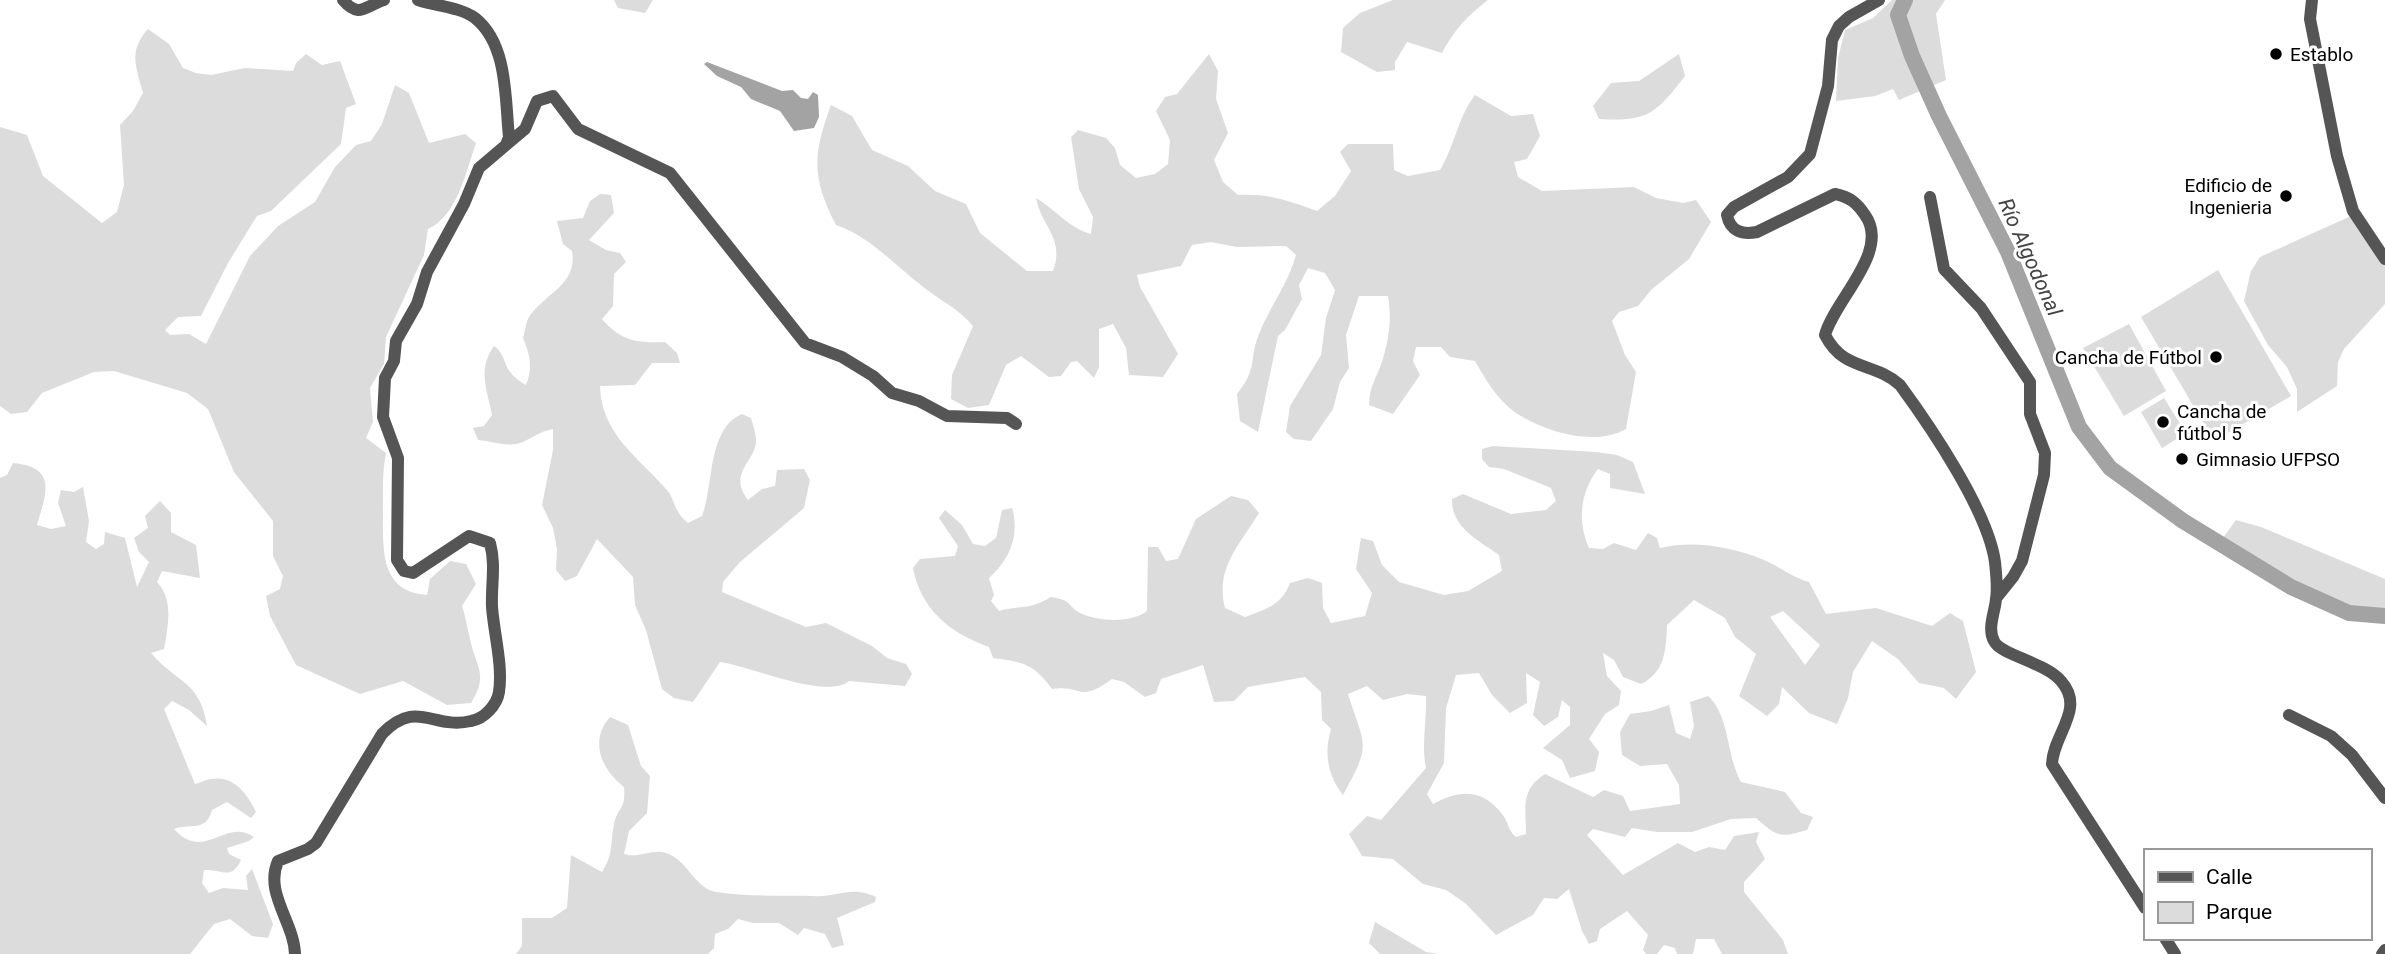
<svg xmlns="http://www.w3.org/2000/svg" width="2385" height="954" viewBox="0 0 2385 954" font-family="Roboto,sans-serif">
<rect width="100%" height="100%" fill="#fff"/>
<path fill="#dcdcdc" fill-rule="evenodd" d="M 614,0 L 653,0 L 645,13 L 618,8 Z
M 1393,0 L 1488,0 C 1468,15 1454,30 1442,53 L 1407,42 L 1395,62 L 1395,70 L 1377,72 L 1341,52 L 1343,28 L 1360,13 Z
M 1892,0 L 1945,0 L 1936,14 L 1946,80 L 1899,100 L 1893,89 L 1875,96 L 1836,101 L 1838,58 L 1845,30 L 1873,18 Z
M 148,29 L 169,44 L 183,68 L 196,73 L 211,75 L 245,68 L 293,71 L 296,63 L 306,54 L 322,65 L 340,61 L 356,104 L 346,108 L 341,144 L 271,211 L 257,216 L 228,263 L 201,316 L 178,317 L 165,330 L 170,335 L 189,334 L 206,344 L 250,256 L 278,226 L 315,202 L 335,167 L 356,145 L 371,141 L 382,124 L 395,85 L 409,93 L 429,143 L 465,134 L 476,143 C 466,172 457,216 428,229 L 424,255 L 386,337 L 384,364 L 370,388 L 373,422 L 366,438 L 386,453 C 382,473 383,493 383,514 C 383,549 380,592 427,595 L 430,579 L 450,561 L 466,564 L 476,584 L 462,606 C 466,617 467,628 470,639 C 476,668 489,674 471,703 L 447,705 L 403,681 L 360,694 L 296,665 L 270,616 L 266,596 L 280,589 L 283,576 L 273,556 L 273,521 L 234,472 L 208,409 L 187,393 L 114,371 L 94,372 L 42,393 L 27,412 L 11,414 L 0,406 L 0,127 L 27,135 L 43,176 L 102,223 L 117,212 L 124,185 L 120,125 L 133,111 L 143,93 C 136,67 128,51 148,29 Z
M 1209,54 L 1218,71 L 1216,99 L 1228,133 L 1214,160 L 1223,182 L 1238,195 C 1268,193 1290,201 1317,211 L 1335,196 L 1351,171 L 1340,152 L 1348,144 L 1393,144 L 1394,170 L 1408,176 L 1440,170 C 1455,145 1458,117 1475,95 L 1511,116 L 1533,114 L 1540,136 L 1527,159 L 1514,162 L 1518,177 L 1542,191 L 1634,187 L 1656,198 L 1683,203 L 1696,200 L 1711,222 L 1689,259 L 1651,290 L 1638,306 L 1619,312 L 1612,321 L 1625,355 L 1636,372 L 1626,429 C 1594,447 1545,432 1516,413 C 1497,400 1486,380 1475,361 L 1450,357 L 1441,347 L 1416,347 L 1413,361 L 1420,375 L 1393,414 L 1369,405 C 1369,387 1376,379 1382,362 C 1389,339 1392,320 1388,296 L 1359,296 L 1346,335 L 1349,368 L 1340,382 L 1333,409 L 1311,441 L 1294,439 L 1286,432 L 1290,406 L 1321,355 L 1326,318 L 1335,290 L 1325,273 L 1308,268 L 1299,285 L 1302,299 L 1285,330 L 1278,336 L 1258,432 L 1240,421 L 1237,394 C 1259,366 1248,361 1259,334 C 1270,306 1287,286 1296,255 L 1286,246 L 1237,247 L 1211,242 L 1192,245 L 1181,266 L 1137,275 L 1140,287 L 1178,354 L 1163,377 L 1129,375 L 1126,348 L 1113,324 L 1099,329 L 1099,367 L 1094,378 L 1077,361 L 1071,362 L 1061,376 L 1049,377 L 1021,356 L 1006,365 L 989,405 L 968,408 L 951,399 L 952,375 L 973,326 C 960,310 946,304 930,292 C 899,270 872,237 836,225 C 811,177 813,154 831,105 L 852,116 L 872,150 L 908,166 L 935,191 L 966,204 L 980,233 L 1027,271 L 1053,271 C 1065,238 1042,228 1036,198 C 1056,210 1069,228 1091,234 L 1093,217 L 1079,189 L 1071,137 L 1078,130 L 1106,138 L 1115,148 L 1120,165 L 1136,178 L 1155,174 L 1168,164 L 1170,140 L 1156,111 L 1165,97 L 1177,94 Z
M 1679,54 L 1685,76 C 1656,113 1649,122 1599,119 L 1593,106 L 1611,83 L 1639,81 Z
M 600,194 L 611,195 L 614,213 L 589,240 L 606,250 L 620,253 L 626,262 L 614,274 L 613,306 L 602,319 C 621,341 636,343 665,342 L 677,353 L 680,363 L 652,363 L 635,385 L 600,386 C 601,433 637,456 665,488 C 676,499 672,510 688,523 L 702,516 C 714,485 707,429 742,414 L 751,418 C 753,425 756,433 756,441 C 756,461 727,473 748,500 L 762,489 L 775,486 L 777,470 L 804,469 L 810,480 L 804,508 L 739,563 L 723,582 L 722,592 L 806,627 L 826,623 L 872,646 L 887,658 L 906,664 L 912,674 L 905,686 L 849,681 C 826,700 753,667 720,662 L 693,702 L 674,698 L 662,689 L 646,630 L 635,605 L 633,577 L 597,539 L 577,576 L 565,581 L 556,570 L 557,549 L 553,528 L 542,505 L 553,450 L 553,429 C 540,431 534,437 523,442 C 510,448 492,441 478,440 L 473,428 L 484,426 L 492,415 C 487,388 477,370 494,346 C 510,358 499,370 526,385 C 533,367 530,355 523,338 C 525,332 526,322 529,317 C 545,293 578,285 572,251 L 563,244 L 557,221 L 583,218 L 590,201 Z
M 2351,216 L 2385,264 L 2385,304 L 2344,349 L 2338,362 L 2337,386 L 2297,412 L 2297,389 L 2287,367 L 2268,345 L 2244,301 L 2251,271 L 2260,257 Z
M 2218,270 L 2291,396 L 2214,441 L 2141,317 Z
M 2129,324 L 2166,391 L 2124,416 L 2083,348 Z
M 2164,398 L 2186,433 L 2162,448 L 2141,412 Z
M 1493,446 L 1596,452 L 1617,455 L 1633,462 L 1645,494 L 1610,488 L 1610,474 L 1598,469 C 1580,493 1577,521 1589,548 L 1603,549 L 1614,543 L 1636,550 L 1648,533 L 1657,538 L 1660,548 C 1694,540 1732,547 1764,560 C 1780,567 1792,577 1809,582 L 1826,614 L 1876,608 L 1932,626 L 1950,613 L 1963,621 L 1976,672 L 1956,699 L 1944,688 L 1919,683 L 1898,659 L 1872,641 L 1853,672 L 1848,698 L 1837,724 L 1809,713 L 1782,687 L 1779,704 L 1767,716 L 1739,696 L 1756,654 L 1735,637 L 1725,618 L 1694,600 L 1667,625 C 1666,650 1665,672 1641,684 L 1623,677 L 1614,660 L 1603,653 L 1607,676 L 1621,691 L 1619,705 L 1605,714 L 1589,739 L 1599,752 L 1595,771 L 1570,778 L 1562,760 L 1543,748 L 1570,725 L 1570,707 L 1562,700 L 1558,717 L 1544,726 L 1533,715 L 1540,682 L 1526,673 L 1527,703 L 1510,713 L 1492,695 L 1479,673 L 1456,675 L 1446,708 L 1444,763 L 1427,794 L 1433,804 C 1459,790 1482,788 1502,814 C 1509,822 1507,830 1516,837 L 1526,834 C 1526,808 1520,790 1545,774 L 1593,797 L 1604,790 L 1623,796 L 1630,811 L 1680,804 L 1679,785 L 1667,764 L 1640,766 L 1622,755 L 1620,732 L 1630,714 L 1651,711 L 1669,705 L 1676,733 L 1690,739 L 1694,726 L 1690,702 L 1708,696 C 1730,716 1726,755 1741,782 L 1785,792 L 1801,813 L 1813,817 L 1807,830 C 1780,838 1777,837 1756,818 L 1731,819 L 1692,832 L 1657,832 L 1632,828 L 1625,837 L 1593,829 L 1587,835 L 1623,875 L 1678,843 L 1695,852 L 1709,847 L 1725,850 L 1734,836 L 1759,832 L 1756,842 L 1765,859 L 1744,882 L 1744,892 L 1783,940 L 1788,954 L 1722,954 L 1714,939 L 1696,939 L 1693,954 L 1677,954 L 1675,948 L 1664,945 L 1657,954 L 1646,954 L 1643,950 L 1648,935 L 1627,911 L 1600,929 L 1597,941 L 1589,944 L 1582,931 L 1569,889 L 1557,899 L 1544,898 L 1533,915 L 1496,935 L 1465,903 L 1446,890 L 1423,884 L 1393,859 L 1362,856 L 1349,834 L 1367,816 L 1381,820 L 1426,768 C 1421,743 1427,721 1426,696 L 1407,694 L 1383,700 L 1367,686 L 1348,694 C 1365,748 1372,742 1343,795 C 1327,775 1324,752 1331,729 L 1322,720 L 1321,692 L 1305,677 L 1248,687 L 1234,701 L 1214,702 L 1203,665 L 1161,679 L 1156,693 L 1145,697 L 1124,682 L 1112,679 C 1078,704 1082,684 1052,689 C 1034,664 1023,662 993,658 L 989,647 C 950,633 921,610 913,568 L 920,559 L 955,556 L 958,546 L 939,518 L 945,510 L 962,525 L 973,544 L 985,546 L 996,538 L 1002,510 L 1012,508 C 1020,534 1010,560 989,578 L 994,595 L 991,601 L 999,611 C 1022,605 1030,610 1051,597 C 1074,601 1066,605 1080,613 C 1098,622 1132,623 1147,611 L 1148,547 L 1158,547 L 1166,561 L 1178,559 L 1196,519 L 1231,496 L 1248,500 L 1259,513 C 1239,546 1215,568 1225,608 L 1245,617 C 1266,609 1282,605 1290,583 L 1308,578 L 1322,583 L 1323,608 L 1331,623 L 1365,616 L 1372,593 L 1356,569 L 1361,538 L 1373,541 L 1382,565 L 1399,582 L 1444,595 L 1468,591 L 1502,571 L 1499,555 C 1478,540 1451,527 1452,499 L 1463,494 L 1511,514 L 1546,510 L 1556,501 L 1551,488 L 1504,469 L 1489,467 L 1482,459 L 1482,449 ZM 1783,611 L 1820,645 L 1805,665 L 1770,617 Z
M 13,463 C 58,467 46,494 37,525 L 51,529 L 66,526 L 58,503 L 61,490 L 74,492 L 83,487 L 89,521 L 86,542 L 96,549 L 104,544 L 105,532 L 125,538 L 137,587 L 149,562 L 139,552 L 134,538 L 148,528 L 145,516 L 160,501 L 171,513 L 171,532 L 196,545 L 200,578 L 162,571 L 157,582 C 174,600 168,626 164,649 L 151,653 C 176,683 200,680 207,726 L 189,710 L 172,701 L 164,709 L 195,784 C 200,783 206,779 212,779 C 234,775 248,795 256,812 L 251,818 L 227,802 L 212,810 C 206,832 192,823 174,829 C 205,863 225,817 254,837 L 249,841 L 227,848 L 229,854 L 241,860 C 231,881 223,869 204,870 L 202,883 L 209,893 L 223,888 L 248,890 L 246,876 L 252,869 L 273,924 L 268,938 L 252,936 L 230,919 L 214,924 L 190,954 L 0,954 L 0,478 L 7,475 Z
M 2236,520 L 2261,527 L 2385,579 L 2385,614 L 2350,611 L 2291,585 L 2220,542 Z
M 610,717 L 628,725 L 641,766 L 650,776 L 647,813 L 629,831 L 624,854 C 638,859 652,848 666,853 C 688,860 694,888 716,892 C 747,897 781,895 813,896 C 837,898 849,885 876,897 L 875,902 L 837,918 L 844,945 L 832,948 L 825,934 L 804,928 L 798,935 L 779,923 L 753,923 L 738,919 L 728,929 L 715,934 L 714,948 L 708,954 L 516,954 L 522,946 L 522,918 L 552,918 L 567,908 L 571,855 L 602,872 C 614,853 610,843 614,824 C 618,806 626,811 624,787 C 601,769 589,741 610,717 Z
M 1375,922 L 1426,952 L 1439,954 L 1380,954 L 1369,943 Z"/>
<path fill="#a3a3a3" d="M 707,62 L 782,91 L 793,90 L 801,98 L 808,99 L 813,92 L 818,95 L 819,117 L 814,128 L 794,131 L 780,111 L 751,99 L 741,87 L 717,76 L 704,64 Z"/>
<g fill="none" stroke-linecap="round" stroke-linejoin="round">
<path stroke="#a3a3a3" stroke-width="16" d="M 1905,0 L 1898,15 L 1912,56 L 1939,116 L 2008,252 L 2079,427 L 2110,468 L 2183,521 L 2291,587 L 2349,613 L 2385,616"/>
<path stroke="#555" stroke-width="12" d="M 343,0 C 359,19 365,6 384,0
M 1879,0 L 1849,17 L 1839,26 L 1832,40 L 1828,86 L 1810,154 L 1788,177 L 1734,207 L 1727,215 C 1730,231 1742,235 1757,232 L 1835,194 C 1850,197 1857,203 1865,215 C 1891,251 1835,299 1825,335 C 1844,372 1873,361 1900,385 C 1930,426 1988,511 1995,562 C 1996,573 1998,588 1996,599 C 1995,612 1987,628 1994,641 C 2000,655 2045,662 2061,681 C 2086,709 2053,734 2052,764 L 2145,908
M 2312,0 L 2310,19 L 2337,156 L 2353,211 L 2385,259
M 506,145 L 525,129 L 537,101 L 553,96 L 578,129 L 670,173 L 805,343 L 842,357 L 873,376 L 892,393 L 919,401 L 947,416 L 1007,418 L 1016,424
M 1930,197 L 1944,269 L 1981,308 L 2030,382 L 2030,414 L 2045,453 L 2044,475 L 2022,561 L 2013,577 L 1997,597
M 2289,715 L 2331,736 L 2352,755 L 2385,798
M 2165,938 L 2175,954
M 295,954 C 294,922 264,893 278,861 L 308,849 L 316,843 L 382,734 C 417,698 433,730 471,721 C 484,719 497,705 499,692 C 503,665 494,634 492,607 C 491,585 496,565 490,543 L 469,536 L 413,573 L 404,571 L 397,560 L 398,458 L 383,417 L 385,378 L 394,361 L 396,341 L 417,304 L 427,272 L 464,204 L 479,168 L 506,145 L 509,137 C 505,99 508,44 475,18 C 460,7 436,6 418,0
M 2382,954 L 2385,950"/>
</g>
<g fill="#000" stroke="#fff" stroke-width="2.5">
<circle cx="2276" cy="54" r="7"/>
<circle cx="2286" cy="196" r="7"/>
<circle cx="2216" cy="357" r="7"/>
<circle cx="2163" cy="422" r="7"/>
<circle cx="2182" cy="459" r="7"/>
</g>
<g text-anchor="middle" stroke-width="6" stroke-linejoin="round" paint-order="stroke">
<g font-size="19" fill="#000" stroke="#fff" text-anchor="start">
<text x="2290" y="61">Establo</text>
<text x="2272" y="192" text-anchor="end">Edificio de<tspan x="2272" dy="22">Ingenieria</tspan></text>
<text x="2202" y="364" text-anchor="end">Cancha de Fútbol</text>
<text x="2177" y="418">Cancha de<tspan x="2177" dy="22">fútbol 5</tspan></text>
<text x="2196" y="466">Gimnasio UFPSO</text>
</g>
<g font-size="21" font-style="italic" fill="#444" stroke="#fff">
<text transform="translate(2030 257) rotate(66)" y="7">Río Algodonal</text>
</g>
</g>
<rect x="2144" y="849" width="228" height="91" fill="#ffffff" stroke="#999999" stroke-width="2"/>
<rect x="2158" y="872" width="35" height="10" fill="#555555" stroke="#999999" stroke-width="2"/>
<text x="2206" y="884" font-size="21" fill="#000000">Calle</text>
<rect x="2158" y="902" width="35" height="21" fill="#dcdcdc" stroke="#999999" stroke-width="2"/>
<text x="2206" y="919" font-size="21" fill="#000000">Parque</text>
</svg>
